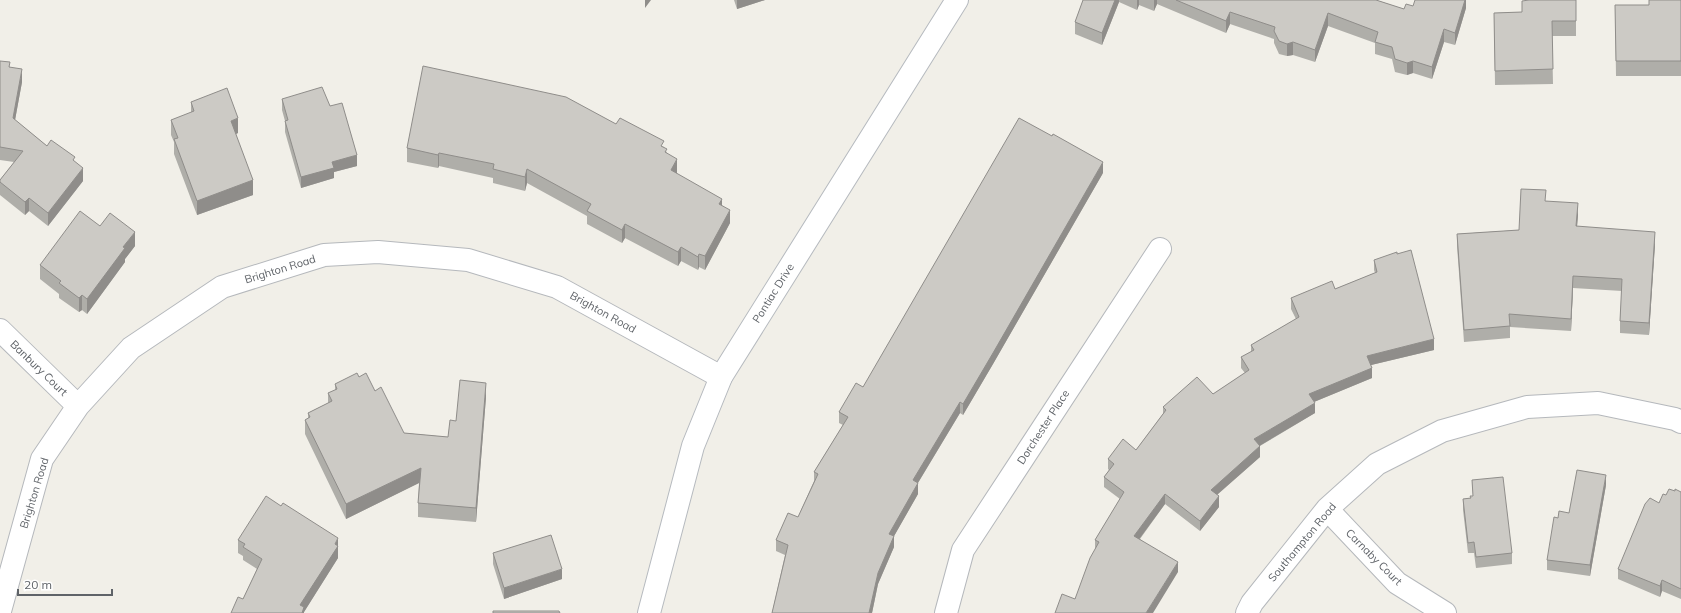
<svg xmlns="http://www.w3.org/2000/svg" width="1681" height="613" viewBox="0 0 1681 613" font-family="Mulish,sans-serif">
<rect width="100%" height="100%" fill="#f1efe8"/>
<g fill="none" stroke-linecap="round" stroke-linejoin="round">
<g stroke="#b5b8bc" stroke-width="24">
<path id="street" d="M 0,330 L 78,406
M 1327,509 L 1397,583 L 1445,613
M 0,611 L 42,459 L 78,406 L 131,348 L 222,287 L 324,255 L 378,252 L 468,260 L 557,287 L 721,377
M 946,613 L 963,550 L 1160,249
M 1247,613 L 1252,603 L 1327,509 L 1377,464 L 1442,431 L 1527,407 L 1598,403 L 1675,419 L 1681,422"/>
</g>
<g stroke="#b6babf" stroke-width="24">
<path id="secondary" d="M 649,613 L 693,446 L 721,377 L 957,0"/>
</g>
<use href="#street" stroke="#fff" stroke-width="22"/>
<use href="#secondary" stroke="#fff" stroke-width="22"/>
</g>
<path fill="#afaea9" d="M 734,0 L 765,0 L 737,9 Z
M 1083,0 L 1376,0 L 1404,9 L 1413,6 L 1466,0 L 1466,8 L 1455,45 L 1444,42 L 1432,79 L 1413,73 L 1407,75 L 1395,72 L 1392,59 L 1375,54 L 1375,43 L 1328,26 L 1315,62 L 1293,55 L 1287,56 L 1279,54 L 1274,43 L 1274,39 L 1230,24 L 1226,33 L 1157,4 L 1154,11 L 1139,5 L 1137,10 L 1119,2 L 1102,45 L 1075,34 L 1075,22 Z
M 1681,0 L 1681,76 L 1616,76 L 1615,5 L 1649,5 Z
M 1522,1 L 1576,21 L 1576,36 L 1552,36 L 1553,84 L 1495,85 L 1494,13 L 1522,12 Z
M 0,61 L 10,67 L 22,82 L 15,120 L 47,146 L 75,162 L 83,181 L 48,226 L 29,211 L 25,215 L 0,195 L 0,180 L 14,162 L 0,160 Z
M 282,99 L 330,106 L 357,166 L 334,172 L 334,178 L 301,188 L 285,132 L 285,121 L 282,110 Z
M 191,102 L 238,133 L 236,134 L 253,195 L 197,215 L 174,154 L 174,142 L 171,135 L 171,120 L 191,113 Z
M 616,124 L 664,147 L 677,173 L 677,174 L 722,205 L 730,223 L 705,270 L 699,267 L 698,270 L 681,261 L 678,266 L 625,238 L 622,243 L 587,224 L 587,216 L 527,183 L 525,191 L 493,183 L 493,178 L 439,166 L 438,168 L 407,162 L 407,148 Z
M 1103,173 L 993,364 L 963,415 L 960,413 L 918,483 L 918,494 L 894,536 L 894,547 L 878,584 L 872,613 L 772,613 L 785,555 L 776,551 L 776,540 L 798,517 L 814,481 L 814,472 L 843,425 L 839,423 L 839,412 L 863,387 Z
M 1546,201 L 1578,215 L 1577,226 L 1655,244 L 1649,335 L 1620,333 L 1620,321 L 1622,291 L 1573,288 L 1571,331 L 1510,327 L 1510,338 L 1464,342 L 1457,246 L 1457,234 L 1519,230 Z
M 100,226 L 135,246 L 125,259 L 125,262 L 87,314 L 82,310 L 79,312 L 59,298 L 59,294 L 40,279 L 40,265 Z
M 1374,260 L 1434,350 L 1371,365 L 1372,378 L 1314,402 L 1315,413 L 1260,446 L 1260,457 L 1217,495 L 1219,507 L 1200,531 L 1165,504 L 1140,539 L 1178,572 L 1075,599 L 1095,550 L 1095,540 L 1120,499 L 1104,487 L 1104,477 L 1109,470 L 1108,469 L 1108,459 L 1136,450 L 1163,414 L 1163,407 L 1213,394 L 1245,373 L 1241,368 L 1241,357 L 1251,352 L 1251,345 L 1296,319 L 1291,309 L 1291,298 L 1335,289 L 1375,273 L 1374,270 Z
M 359,377 L 375,391 L 404,433 L 448,437 L 456,421 L 486,397 L 476,522 L 418,517 L 418,503 L 419,483 L 346,519 L 305,434 L 305,420 L 308,418 L 308,413 L 328,403 L 328,393 L 335,390 L 335,384 Z
M 1472,480 L 1512,553 L 1512,564 L 1476,568 L 1474,553 L 1468,553 L 1463,510 L 1463,499 L 1470,498 L 1473,496 Z
M 1606,485 L 1590,576 L 1547,570 L 1547,560 L 1558,518 L 1569,513 Z
M 1675,491 L 1681,492 L 1681,599 L 1662,591 L 1660,597 L 1618,579 L 1618,569 L 1659,503 L 1666,495 Z
M 238,540 L 338,551 L 338,558 L 304,612 L 304,613 L 243,599 L 257,569 L 243,560 L 243,556 L 238,553 Z
M 493,553 L 562,579 L 504,599 L 493,564 Z"/>
<path fill="#8f8d8a" d="M 645,0 L 651,0 L 645,8 Z
M 737,0 L 765,0 L 737,9 Z
M 1115,0 L 1119,0 L 1119,2 L 1102,45 L 1102,33 Z
M 1137,0 L 1139,0 L 1139,5 L 1137,10 Z
M 1154,0 L 1157,0 L 1157,4 L 1154,11 Z
M 1465,0 L 1466,0 L 1466,8 L 1455,45 L 1455,33 Z
M 1230,12 L 1230,24 L 1226,33 L 1226,21 Z
M 1328,13 L 1328,26 L 1315,62 L 1315,50 Z
M 1444,29 L 1444,42 L 1432,79 L 1432,67 Z
M 1293,42 L 1293,55 L 1287,56 L 1287,44 Z
M 1413,61 L 1413,73 L 1407,75 L 1407,63 Z
M 22,69 L 22,82 L 13,131 L 13,118 Z
M 238,118 L 238,133 L 231,136 L 231,121 Z
M 439,153 L 439,166 L 438,168 L 438,155 Z
M 357,155 L 357,166 L 334,172 L 334,178 L 301,188 L 301,177 L 332,162 Z
M 677,159 L 677,173 L 671,184 L 671,170 Z
M 1103,162 L 1103,173 L 993,364 L 963,415 L 963,404 Z
M 83,168 L 83,181 L 48,226 L 48,213 Z
M 527,169 L 527,183 L 525,191 L 525,177 Z
M 253,180 L 253,195 L 197,215 L 197,201 Z
M 29,198 L 29,211 L 25,215 L 25,202 Z
M 722,199 L 722,213 L 719,204 Z
M 1578,203 L 1578,215 L 1576,239 L 1576,226 Z
M 730,210 L 730,223 L 705,270 L 705,256 Z
M 625,224 L 625,238 L 622,243 L 622,230 Z
M 135,232 L 135,246 L 125,259 L 125,262 L 87,314 L 87,299 L 123,247 Z
M 1655,232 L 1655,244 L 1649,335 L 1649,323 Z
M 681,247 L 681,261 L 678,266 L 678,252 Z
M 699,254 L 699,267 L 698,270 L 698,257 Z
M 1573,276 L 1573,288 L 1571,331 L 1571,319 Z
M 82,295 L 82,310 L 79,312 L 79,298 Z
M 1434,339 L 1434,350 L 1367,366 L 1367,356 Z
M 1372,368 L 1372,378 L 1309,404 L 1309,394 Z
M 486,383 L 486,397 L 476,522 L 476,508 Z
M 960,402 L 960,413 L 913,491 L 913,480 Z
M 1315,403 L 1315,413 L 1254,449 L 1254,439 Z
M 1260,446 L 1260,457 L 1211,500 L 1211,490 Z
M 421,468 L 421,482 L 346,519 L 346,504 Z
M 1606,475 L 1606,485 L 1590,576 L 1590,565 Z
M 918,483 L 918,494 L 889,545 L 889,534 Z
M 1165,494 L 1165,504 L 1134,546 L 1134,536 Z
M 1219,496 L 1219,507 L 1200,531 L 1200,521 Z
M 894,536 L 894,547 L 878,584 L 872,613 L 869,613 L 878,573 Z
M 338,538 L 338,558 L 304,612 L 304,613 L 300,613 L 300,605 L 335,544 Z
M 1178,562 L 1178,572 L 1153,613 L 1146,613 Z
M 562,569 L 562,579 L 504,599 L 504,588 Z
M 1662,580 L 1662,591 L 1660,597 L 1660,586 Z"/>
<path fill="#cccac5" stroke="#8f8d8a" d="M 1083,0 L 1115,0 L 1102,33 L 1075,22 Z
M 1176,0 L 1376,0 L 1404,9 L 1406,4 L 1413,6 L 1415,0 L 1465,0 L 1455,33 L 1444,29 L 1432,67 L 1413,61 L 1407,63 L 1395,59 L 1392,47 L 1375,42 L 1378,32 L 1328,13 L 1315,50 L 1293,42 L 1287,44 L 1279,41 L 1274,31 L 1275,27 L 1230,12 L 1226,21 Z
M 1529,0 L 1576,0 L 1576,21 L 1552,21 L 1553,69 L 1495,71 L 1494,13 L 1522,12 L 1522,1 Z
M 1649,0 L 1681,0 L 1681,61 L 1616,61 L 1615,5 L 1649,5 Z
M 0,61 L 10,62 L 9,67 L 22,69 L 13,118 L 47,146 L 51,140 L 75,157 L 73,160 L 83,168 L 48,213 L 29,198 L 25,202 L 0,182 L 0,180 L 23,151 L 0,147 Z
M 423,66 L 566,97 L 616,124 L 620,118 L 664,141 L 661,146 L 667,149 L 665,152 L 677,159 L 671,170 L 722,199 L 719,204 L 730,210 L 705,256 L 699,254 L 698,257 L 681,247 L 678,252 L 625,224 L 622,230 L 587,211 L 591,204 L 527,169 L 525,177 L 493,169 L 494,164 L 439,153 L 438,155 L 407,148 Z
M 322,87 L 330,106 L 342,103 L 357,155 L 332,162 L 334,168 L 301,177 L 285,121 L 288,120 L 282,99 Z
M 227,88 L 238,118 L 231,121 L 253,180 L 197,201 L 174,139 L 178,138 L 171,120 L 194,111 L 191,102 Z
M 1019,118 L 1052,136 L 1053,134 L 1103,162 L 993,353 L 963,404 L 960,402 L 913,480 L 918,483 L 889,534 L 894,536 L 878,573 L 869,613 L 772,613 L 788,545 L 776,540 L 788,513 L 798,517 L 818,474 L 814,472 L 848,417 L 839,412 L 856,383 L 863,387 Z
M 1521,189 L 1546,190 L 1545,201 L 1578,203 L 1576,226 L 1655,232 L 1649,323 L 1620,321 L 1622,279 L 1573,276 L 1571,319 L 1509,314 L 1510,326 L 1464,330 L 1457,234 L 1519,230 Z
M 80,211 L 100,226 L 110,213 L 135,232 L 123,247 L 125,248 L 87,299 L 82,295 L 79,298 L 59,283 L 61,281 L 40,265 Z
M 1411,250 L 1434,339 L 1367,356 L 1372,368 L 1309,394 L 1315,403 L 1254,439 L 1260,446 L 1211,490 L 1219,496 L 1200,521 L 1165,494 L 1134,536 L 1178,562 L 1146,613 L 1055,613 L 1062,594 L 1075,599 L 1090,558 L 1099,542 L 1095,540 L 1124,492 L 1104,477 L 1114,464 L 1108,459 L 1123,439 L 1136,450 L 1166,410 L 1163,407 L 1197,377 L 1213,394 L 1249,370 L 1241,357 L 1254,350 L 1251,345 L 1299,317 L 1291,298 L 1332,281 L 1335,289 L 1377,272 L 1374,260 L 1397,252 L 1397,254 Z
M 357,373 L 359,377 L 366,373 L 375,391 L 381,387 L 404,433 L 448,437 L 450,420 L 456,421 L 460,380 L 486,383 L 476,508 L 418,503 L 421,468 L 346,504 L 305,420 L 310,417 L 308,413 L 332,401 L 328,393 L 337,389 L 335,384 Z
M 1577,470 L 1606,475 L 1590,565 L 1547,560 L 1554,517 L 1558,518 L 1559,511 L 1569,513 Z
M 1503,477 L 1512,553 L 1476,557 L 1474,542 L 1468,543 L 1463,499 L 1471,498 L 1470,496 L 1473,496 L 1472,480 Z
M 1669,489 L 1675,491 L 1675,489 L 1681,492 L 1681,589 L 1662,580 L 1660,586 L 1618,569 L 1645,504 L 1650,498 L 1659,503 L 1663,494 L 1666,495 Z
M 266,496 L 281,506 L 283,503 L 338,538 L 335,544 L 338,546 L 300,605 L 304,607 L 302,613 L 231,613 L 238,597 L 243,599 L 262,559 L 243,547 L 245,544 L 238,540 Z
M 551,535 L 562,569 L 504,588 L 493,553 Z
M 493,611 L 559,611 L 560,613 L 493,613 Z"/>
<g text-anchor="middle" stroke-width="3" stroke-linejoin="round" paint-order="stroke">
<g font-size="11" fill="#5f6368" stroke="#fff">
<text transform="translate(280 269) rotate(-17)" y="4">Brighton Road</text>
<text transform="translate(773 293) rotate(-58)" y="4">Pontiac Drive</text>
<text transform="translate(603 312) rotate(29)" y="4">Brighton Road</text>
<text transform="translate(39 368) rotate(44)" y="4">Banbury Court</text>
<text transform="translate(1043 427) rotate(-57)" y="4">Dorchester Place</text>
<text transform="translate(34 493) rotate(-73)" y="4">Brighton Road</text>
<text transform="translate(1302 542) rotate(-50)" y="4">Southampton Road</text>
<text transform="translate(1374 557) rotate(45)" y="4">Carnaby Court</text>
</g>
</g>
<path d="M18 589v6h94v-6" fill="none" stroke="#5f6368" stroke-width="2"/>
<text x="24" y="589" font-size="12" fill="#5f6368" stroke="#ffffff" stroke-width="3" paint-order="stroke">20 m</text>
</svg>
